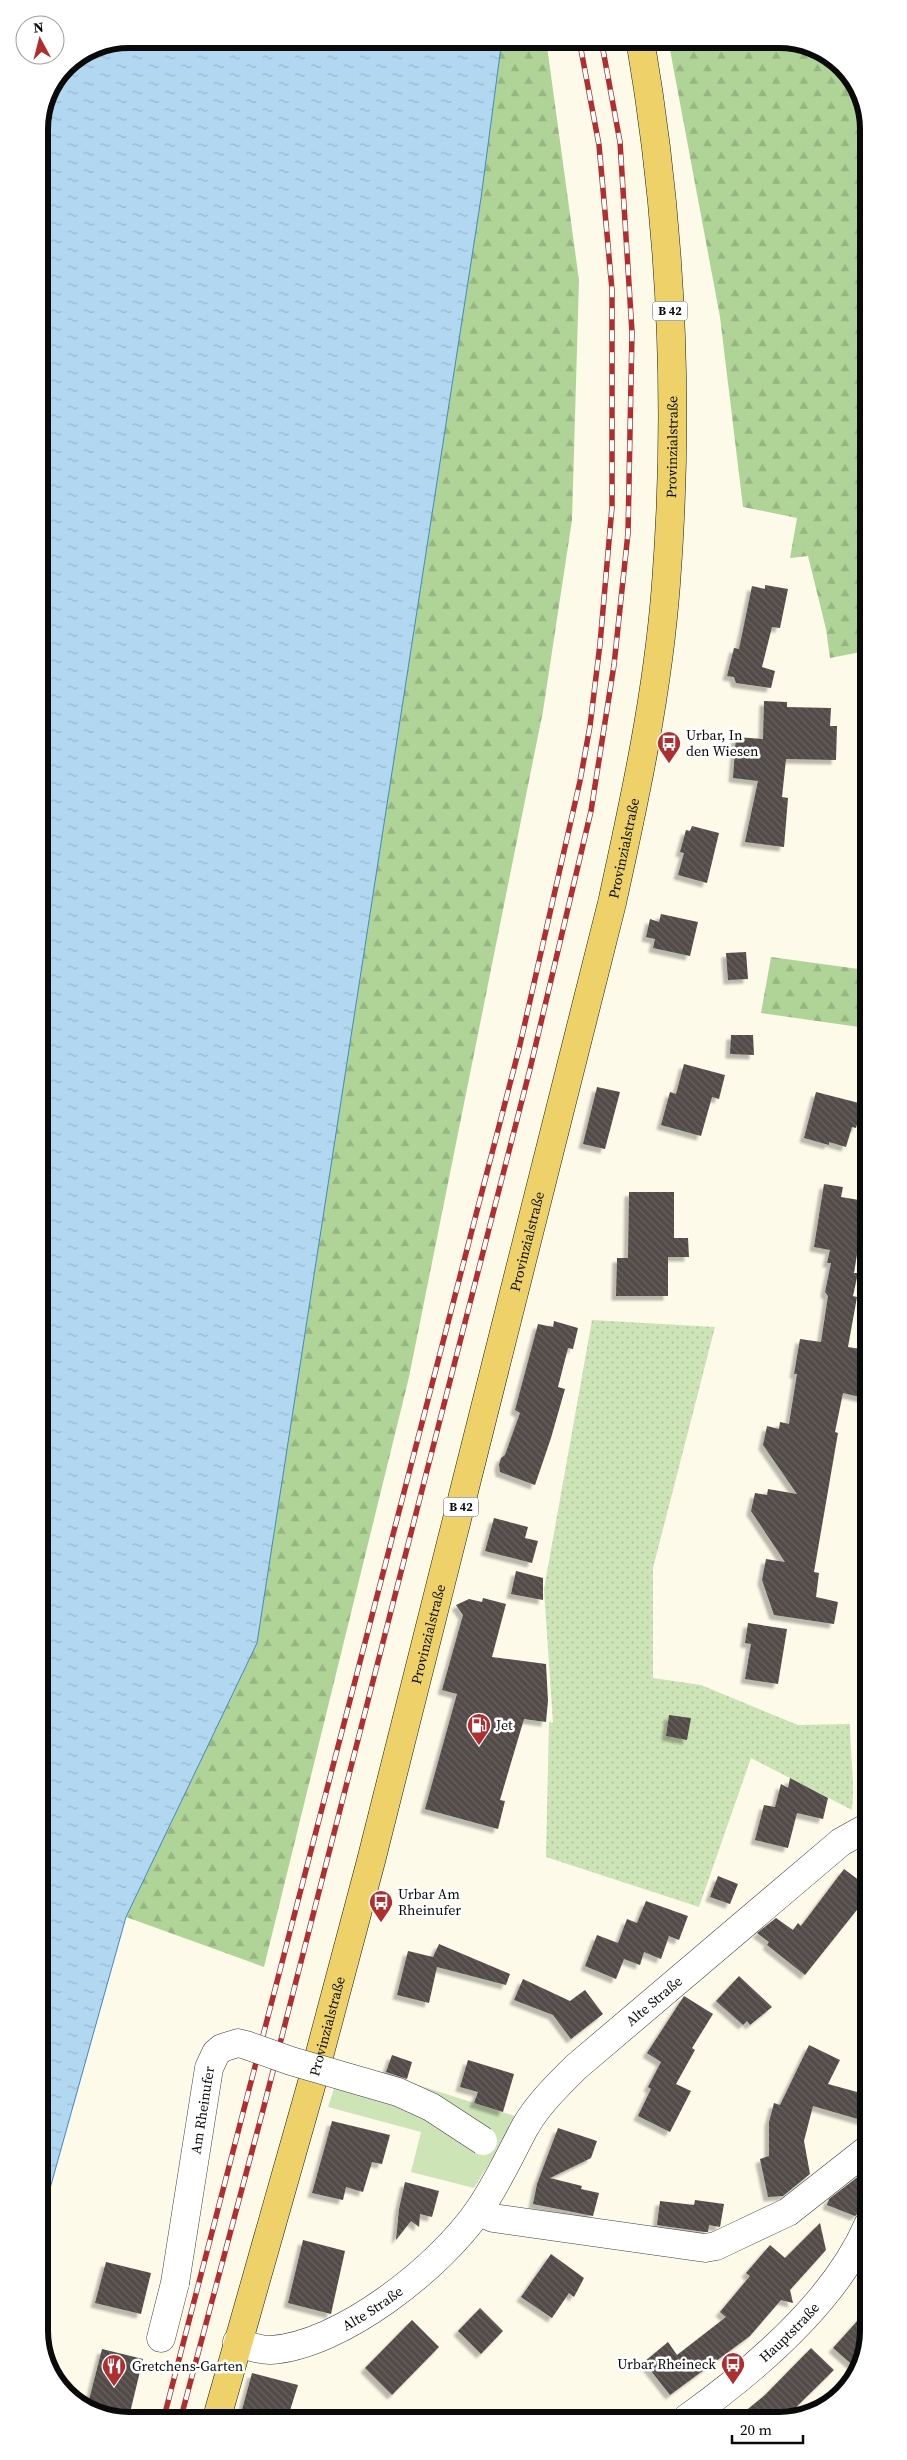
<svg xmlns="http://www.w3.org/2000/svg" width="907" height="2460" viewBox="0 0 907 2460" font-family="'Source Serif 4',serif">
<defs>
<pattern id="forest-firs" width="22" height="20" patternUnits="userSpaceOnUse" patternTransform="scale(1.25)"><rect width="22" height="20" fill="#b0d497"/><path d="M5 1l3.5 6h-7zM16 11l3.5 6h-7z" fill="#96b581"/></pattern>
<pattern id="garden-dots" width="8" height="8" patternUnits="userSpaceOnUse" patternTransform="scale(1.25)"><rect width="8" height="8" fill="#cde4b6"/><path d="M2 2h.1M6 6h.1" fill="none" stroke="#afc29b" stroke-width="1.8" stroke-linecap="round"/></pattern>
<pattern id="water-ripples" width="26" height="14" patternUnits="userSpaceOnUse" patternTransform="scale(1.25)"><rect width="26" height="14" fill="#b2d7f1"/><path d="M2 4q2-2 4 0t4 0M15 11q2-2 4 0t4 0" fill="none" stroke="#98b7cd"/></pattern>
<pattern id="building-back-hatch" width="6" height="6" patternUnits="userSpaceOnUse" patternTransform="scale(1.25)"><rect width="6" height="6" fill="#524c48"/><path d="M-1 5l2 2M0 0l6 6M5-1l2 2" fill="none" stroke="#66615e"/></pattern>
<filter id="shadow"><feDropShadow dx="-4.5" dy="4.5" stdDeviation="1" flood-color="#0004"/></filter>
</defs>
<rect width="100%" height="100%" fill="#fdfae9"/>
<path fill="#cde4b6" d="M 343,2061 L 518,2117 L 474,2188 L 411,2172 L 421,2132 L 328,2107 Z"/>
<path fill="url(#forest-firs)" d="M 502,39 L 546,39 L 579,280 L 572,520 L 543,711 L 409,1377 L 264,1967 L 126,1917 L 257,1643 L 481,198 Z
M 668,39 L 784,39 L 837,61 L 865,105 L 866,651 L 830,658 L 826,629 L 808,556 L 790,558 L 797,518 L 743,507 L 720,317 Z
M 771,957 L 866,970 L 866,1028 L 761,1013 Z"/>
<path fill="url(#garden-dots)" d="M 592,1320 L 715,1327 L 653,1568 L 653,1678 L 701,1685 L 798,1725 L 850,1724 C 850,1752 855,1782 852,1810 L 751,1758 L 699,1907 L 546,1857 L 549,1722 L 553,1723 L 544,1589 Z"/>
<path fill="url(#water-ripples)" stroke="#3f89c2" d="M 129,39 L 502,39 L 481,198 L 257,1643 L 126,1917 L 42,2217 L 39,123 L 65,65 L 95,45 Z"/>
<path fill="url(#building-back-hatch)" filter="url(#shadow)" d="M 765,585 L 788,589 L 780,628 L 772,627 L 762,667 L 775,671 L 771,688 L 736,683 L 734,677 L 727,676 L 734,648 L 739,649 L 752,586 L 765,589 Z
M 764,701 L 787,702 L 787,707 L 831,708 L 830,726 L 837,726 L 836,760 L 786,759 L 782,797 L 788,798 L 784,847 L 745,842 L 758,781 L 733,778 L 736,737 L 763,739 Z
M 692,826 L 719,833 L 707,883 L 678,875 L 684,853 L 680,852 L 686,830 L 690,831 Z
M 661,914 L 698,922 L 690,956 L 653,948 L 655,939 L 646,937 L 650,919 L 659,922 Z
M 746,952 L 748,979 L 728,980 L 726,953 Z
M 731,1035 L 753,1035 L 754,1055 L 730,1054 Z
M 684,1064 L 725,1075 L 719,1099 L 712,1097 L 701,1136 L 661,1125 L 670,1092 L 676,1094 Z
M 597,1087 L 620,1092 L 605,1149 L 583,1144 Z
M 816,1092 L 863,1104 L 856,1128 L 852,1127 L 846,1147 L 829,1142 L 829,1145 L 804,1138 Z
M 824,1184 L 843,1187 L 841,1197 L 865,1201 L 864,1209 L 867,1210 L 864,1236 L 860,1236 L 854,1273 L 858,1273 L 853,1296 L 857,1297 L 848,1347 L 867,1350 L 867,1380 L 864,1398 L 843,1393 L 835,1432 L 838,1433 L 814,1572 L 819,1573 L 816,1597 L 838,1602 L 834,1624 L 774,1615 L 762,1580 L 766,1559 L 785,1562 L 751,1511 L 755,1493 L 767,1495 L 768,1489 L 797,1494 L 763,1445 L 767,1426 L 779,1429 L 780,1422 L 789,1424 L 797,1374 L 794,1374 L 800,1339 L 821,1342 L 828,1296 L 825,1292 L 831,1263 L 827,1263 L 830,1250 L 814,1247 Z
M 629,1192 L 674,1192 L 674,1238 L 688,1238 L 689,1257 L 668,1257 L 668,1296 L 616,1296 L 617,1258 L 628,1258 Z
M 554,1321 L 578,1328 L 573,1349 L 568,1348 L 558,1387 L 565,1389 L 551,1438 L 535,1485 L 500,1472 L 499,1465 L 501,1458 L 505,1455 L 520,1413 L 515,1410 L 538,1324 L 553,1327 Z
M 494,1518 L 528,1527 L 525,1538 L 538,1541 L 532,1563 L 485,1551 Z
M 516,1571 L 543,1578 L 543,1600 L 511,1594 Z
M 483,1598 L 506,1604 L 492,1657 L 546,1664 L 548,1701 L 546,1722 L 524,1719 L 500,1800 L 505,1801 L 498,1829 L 425,1809 L 457,1694 L 442,1690 L 463,1615 L 456,1605 L 469,1599 L 482,1602 Z
M 748,1623 L 787,1629 L 778,1684 L 745,1679 L 751,1644 L 745,1643 Z
M 669,1715 L 691,1718 L 687,1740 L 666,1736 Z
M 790,1778 L 828,1798 L 823,1819 L 797,1813 L 788,1848 L 755,1840 L 764,1805 L 775,1807 L 781,1784 L 788,1788 Z
M 844,1869 L 868,1887 L 868,1896 L 805,1975 L 767,1945 L 769,1942 L 757,1933 L 776,1918 L 793,1930 L 798,1923 L 801,1926 Z
M 718,1876 L 738,1884 L 730,1904 L 710,1897 Z
M 646,1901 L 688,1916 L 679,1940 L 669,1936 L 661,1959 L 644,1952 L 640,1965 L 624,1959 L 616,1979 L 585,1966 L 597,1935 L 618,1943 L 627,1919 L 637,1923 Z
M 439,1944 L 510,1974 L 506,1985 L 437,1967 L 429,2003 L 397,1995 L 408,1951 L 433,1957 Z
M 739,1976 L 772,2007 L 750,2025 L 747,2021 L 743,2025 L 716,2001 Z
M 523,1979 L 570,2001 L 585,1990 L 603,2014 L 571,2039 L 553,2015 L 514,2000 Z
M 684,1996 L 713,2014 L 692,2048 L 695,2050 L 676,2084 L 691,2091 L 670,2132 L 638,2116 L 651,2089 L 648,2087 L 661,2062 L 647,2053 Z
M 809,2045 L 840,2060 L 828,2084 L 868,2095 L 868,2122 L 813,2106 L 804,2141 L 810,2174 L 783,2196 L 768,2197 L 760,2159 L 769,2156 L 769,2122 L 774,2103 L 780,2105 Z
M 392,2055 L 412,2062 L 407,2079 L 386,2072 Z
M 468,2060 L 514,2074 L 503,2112 L 474,2103 L 478,2092 L 460,2087 Z
M 332,2121 L 390,2135 L 382,2164 L 372,2162 L 363,2192 L 346,2187 L 343,2200 L 312,2193 Z
M 558,2128 L 597,2141 L 591,2158 L 550,2178 L 582,2186 L 581,2189 L 599,2193 L 593,2216 L 533,2204 L 537,2184 Z
M 868,2169 L 868,2189 L 860,2212 L 855,2216 L 827,2205 L 829,2199 Z
M 405,2182 L 439,2191 L 432,2217 L 420,2214 L 419,2227 L 411,2221 L 396,2240 L 399,2209 Z
M 695,2200 L 724,2204 L 720,2227 L 709,2225 L 708,2232 L 705,2232 L 657,2225 L 660,2201 L 694,2205 Z
M 820,2223 L 826,2250 L 790,2290 L 793,2303 L 781,2300 L 750,2336 L 670,2395 L 644,2362 L 668,2342 L 677,2355 L 726,2317 L 720,2312 L 750,2276 L 746,2273 L 770,2245 L 785,2258 Z
M 303,2240 L 345,2251 L 331,2314 L 288,2303 Z
M 551,2254 L 584,2278 L 574,2297 L 569,2293 L 552,2318 L 521,2297 Z
M 106,2262 L 151,2273 L 141,2314 L 95,2303 Z
M 480,2308 L 503,2331 L 481,2354 L 458,2331 Z
M 868,2309 L 868,2332 L 856,2368 L 833,2348 Z
M 412,2320 L 439,2347 L 392,2395 L 365,2368 Z
M 811,2348 L 834,2370 L 785,2418 L 737,2418 L 765,2395 Z
M 102,2349 L 143,2359 L 128,2421 L 87,2408 Z
M 252,2373 L 298,2385 L 287,2420 L 239,2421 Z"/>
<g fill="none" stroke-linecap="round" stroke-linejoin="round">
<g stroke="#3d3d3d" stroke-width="29">
<g id="minor">
<path d="M 479,2211 L 493,2218 L 705,2248 L 716,2246 L 788,2212 L 868,2149"/>
<path d="M 161,2338 L 175,2283"/>
<path id="s1" d="M 237,2342 C 248,2346 259,2350 270,2350 C 341,2346 440,2267 479,2210 C 497,2184 510,2155 525,2127 C 538,2104 557,2086 576,2067 L 841,1842 L 868,1827"/>
</g>
</g>
<g stroke="#3d3d3d" stroke-width="29">
<g id="tertiary">
<path id="s2" d="M 686,2419 C 753,2371 835,2302 868,2225"/>
</g>
</g>
<g stroke="#1b1b1b" stroke-width="29">
<g id="primary">
<path id="s3" d="M 216,2421 L 313,2079 L 371,1861 L 612,903 C 635,798 658,692 666,584 C 680,402 671,219 640,39"/>
</g>
</g>
<use href="#minor" stroke="#fff" stroke-width="28"/>
<use href="#tertiary" stroke="#fff" stroke-width="28"/>
<use href="#primary" stroke="#eed269" stroke-width="28"/>
<g stroke="#af2e30" stroke-width="5.5">
<path id="rail" d="M 163,2421 L 519,1049 L 580,781 L 590,726 L 600,644 L 612,507 L 612,290 L 599,145 L 579,39
M 180,2421 L 263,2110 L 530,1069 L 591,811 L 614,665 L 628,533 L 632,332 L 620,142 L 601,39"/>
</g>
<use href="#rail" stroke="#fff" stroke-width="4" stroke-dasharray="11" stroke-linecap="butt"/>
<g stroke="#3d3d3d" stroke-width="29" stroke-linecap="butt">
<g id="minor-bridge">
<path id="s4" d="M 175,2283 L 209,2068 L 216,2053 L 222,2048 L 238,2043 L 246,2045 L 291,2061 L 398,2092 L 431,2107 L 483,2141"/>
</g>
</g>
<use href="#minor-bridge" stroke="#fff" stroke-width="28"/>
</g>
<defs>
<g id="bus-pin" transform="scale(1.25)"><path d="M0 17L-7.5 6A9.5 9.5 0 1 1 7.5 6Z" fill="#af2e30" stroke="#fff"/><path d="M-5-6H5V4H4V6H2V4H-2V6H-4V4H-5ZM-3.5-4V0h7V-4ZM-3.5 1.2v1.5H-2V1.2ZM2 1.2v1.5H3.5V1.2Z" fill="#fff"/></g>
<g id="fuel-pin" transform="scale(1.25)"><path d="M0 17L-7.5 6A9.5 9.5 0 1 1 7.5 6Z" fill="#af2e30" stroke="#fff"/><path d="M-5.5-6h7V0h2V4h1.3V-2.5L3-4.5l.8-.8L6-3V5H2.5V1h-1V6h-7ZM-4.2-4.7v3.2H.2V-4.7Z" fill="#fff"/></g>
<g id="restaurant-pin" transform="scale(1.25)"><path d="M0 17L-7.5 6A9.5 9.5 0 1 1 7.5 6Z" fill="#af2e30" stroke="#fff"/><path d="M-5-6h1v4h1v-4h1v4h1v-4h1v5L-1.5 .5V6h-2V.5L-5-1ZM5-6V6H3V1.5H1.5Q1.5-4 5-6Z" fill="#fff"/></g>
</defs>
<g fill-rule="evenodd">
<use href="#bus-pin" x="669" y="743"/>
<use href="#fuel-pin" x="479" y="1725"/>
<use href="#bus-pin" x="381" y="1902"/>
<use href="#bus-pin" x="733" y="2364"/>
<use href="#restaurant-pin" x="114" y="2366"/>
</g>
<g text-anchor="middle" stroke-width="5" stroke-linejoin="round" paint-order="stroke">
<g fill="#fff" stroke="#545454" stroke-width="1">
<rect x="652.5" y="301.5" width="35" height="19" rx="4"/>
<rect x="443.5" y="1497.5" width="35" height="19" rx="4"/>
</g>
<g font-size="12" font-weight="bold" fill="#0a0a0a">
<text x="670" y="315">B 42</text>
<text x="461" y="1511">B 42</text>
</g>
<g font-size="14" fill="#0a0a0a" stroke="#fff">
<text dy="5" stroke="none"><textPath href="#s3" startOffset="2030">Provinzialstraße</textPath></text>
<text dy="5" stroke="none"><textPath href="#s3" startOffset="1625">Provinzialstraße</textPath></text>
<text dy="5" stroke="none"><textPath href="#s3" startOffset="1220">Provinzialstraße</textPath></text>
<text dy="5" stroke="none"><textPath href="#s3" startOffset="815">Provinzialstraße</textPath></text>
<text dy="5" stroke="none"><textPath href="#s1" startOffset="568">Alte Straße</textPath></text>
<text dy="5" stroke="none"><textPath href="#s3" startOffset="410">Provinzialstraße</textPath></text>
<text dy="5" stroke="none"><textPath href="#s4" startOffset="175">Am Rheinufer</textPath></text>
<text dy="5" stroke="none"><textPath href="#s1" startOffset="146">Alte Straße</textPath></text>
<text dy="5" stroke="none"><textPath href="#s2" startOffset="135">Hauptstraße</textPath></text>
</g>
<g font-size="14" fill="#0a0a0a" stroke="#fff" text-anchor="start">
<text x="686" y="740">Urbar, In<tspan x="686" dy="16">den Wiesen</tspan></text>
<text x="496" y="1730">Jet</text>
<text x="398" y="1899">Urbar Am<tspan x="398" dy="16">Rheinufer</tspan></text>
<text x="716" y="2369" text-anchor="end">Urbar Rheineck</text>
<text x="132" y="2371">Gretchens-Garten</text>
</g>
</g>
<path d="M0 0H907V2460H0ZM129 48H779A81 81 0 0 1 860 129V2331A81 81 0 0 1 779 2412H129A81 81 0 0 1 48 2331V129A81 81 0 0 1 129 48Z" fill="#fff" fill-rule="evenodd"/>
<path fill="none" stroke="#0a0a0a" stroke-width="6" d="M129 48H779A81 81 0 0 1 860 129V2331A81 81 0 0 1 779 2412H129A81 81 0 0 1 48 2331V129A81 81 0 0 1 129 48Z"/>
<g transform="translate(40 40) rotate(353)"><circle r="24" fill="#ffffff" stroke="#9d9d9d"/>
<path d="M0-4L9 19L0 12L-9 19Z" fill="#af2e30"/>
<text y="-8" font-size="14" font-weight="bold" text-anchor="middle" fill="#0a0a0a">N</text>
</g>
<path d="M732 2435v8h71v-8" fill="none" stroke="#0a0a0a" stroke-width="2.5"/>
<text x="740" y="2435" font-size="15" fill="#0a0a0a" stroke="#ffffff" stroke-width="4" paint-order="stroke">20 m</text>
</svg>
